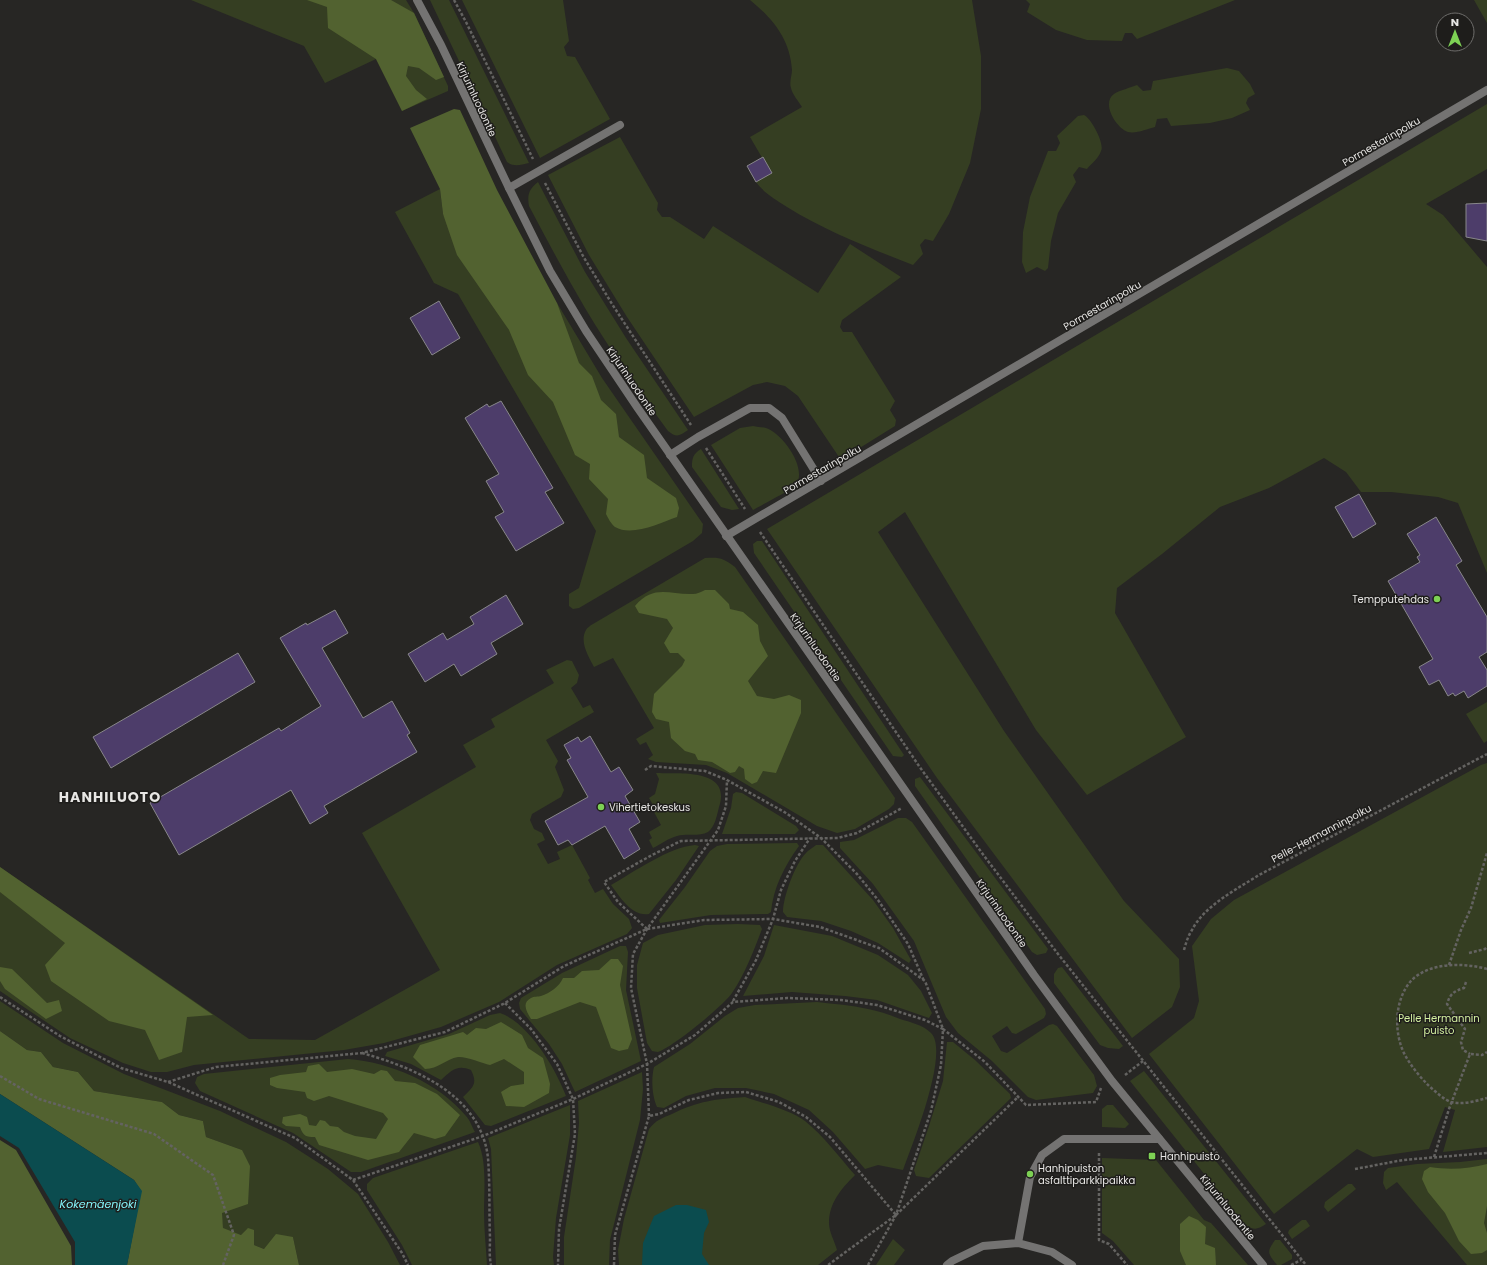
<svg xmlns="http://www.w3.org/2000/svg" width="1487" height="1265" viewBox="0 0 1487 1265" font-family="Poppins,sans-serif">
<rect width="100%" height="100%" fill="#272624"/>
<path fill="#353e22" d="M 191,0 L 406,0 L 414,13 L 448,86 L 448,91 L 402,111 L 376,59 L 325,83 L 304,46 Z
M 430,0 L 449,0 L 529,163 C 520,165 514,167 507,162 Z
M 462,0 L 563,0 L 569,41 L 564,47 L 567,56 L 575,57 L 610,119 L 540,158 Z
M 750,0 L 972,0 L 981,56 L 981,109 L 970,163 L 949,214 L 933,241 L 925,239 L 920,245 L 923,254 L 913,265 C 870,248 827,232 787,207 C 775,199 765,194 756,182 L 771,173 L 750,137 L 802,107 C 799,102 792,94 791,88 C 789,83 792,75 792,70 C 790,39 773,19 750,0 Z
M 1026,0 L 1235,0 L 1137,39 L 1132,33 L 1125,33 L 1122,41 L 1087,40 L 1056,30 L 1027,12 L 1030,4 Z
M 1474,0 L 1487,0 L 1487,23 Z
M 1227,68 L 1239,71 L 1250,84 L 1255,94 L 1248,98 L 1246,103 L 1250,110 L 1232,118 L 1210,123 L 1171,126 L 1167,118 L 1157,119 L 1155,127 C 1147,129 1136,134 1128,132 C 1116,128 1101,103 1114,94 C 1120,90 1130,88 1137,85 L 1143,91 L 1151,90 L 1153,81 Z
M 1487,104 L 1487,169 L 1426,204 L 1443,215 L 1487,267 L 1487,573 L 1458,503 L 1438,497 L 1391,492 L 1361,492 L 1346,472 L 1324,458 L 1269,488 L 1220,507 L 1162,554 L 1117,588 L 1115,613 L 1186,737 L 1087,795 L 1036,730 L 905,512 L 878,532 L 1004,731 L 1124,901 L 1179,959 L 1180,987 L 1172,1007 L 1132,1038 L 937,778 L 767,529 Z
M 1084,115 C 1091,118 1105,144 1101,151 C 1099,158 1091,164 1087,169 L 1079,167 L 1073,175 L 1076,182 L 1058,213 L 1051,241 L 1048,268 L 1045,271 L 1037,267 L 1026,273 L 1022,262 L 1023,232 L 1030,197 L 1048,151 L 1056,151 L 1060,143 L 1057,136 L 1078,116 Z
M 620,137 L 658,203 L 657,210 L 662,217 L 670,217 L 704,239 L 713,226 L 818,293 L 850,244 L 901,277 L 842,320 L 840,327 L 843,332 L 852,332 L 895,401 L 890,410 L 896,420 L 895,426 L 850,454 L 839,457 L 798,396 L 785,386 L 767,382 L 753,385 L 694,417 L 627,317 L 589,255 L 548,175 Z
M 538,182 L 585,272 L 626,338 L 688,430 C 679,436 677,438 668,431 C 639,391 610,350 585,308 C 565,274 547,240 529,206 C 527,195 529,189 538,182 Z
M 440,189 L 443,214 L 509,330 L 557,303 L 602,378 L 703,524 L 702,533 L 693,541 L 579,608 L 573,609 L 569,606 L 569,594 L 579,588 L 596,531 L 458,294 L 434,283 L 395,212 Z
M 753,426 C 757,427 762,427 766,428 C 782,433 808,468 796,485 C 793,489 760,506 753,510 L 711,445 L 740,428 Z
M 701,449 L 739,509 L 732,510 L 721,507 L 692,467 C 692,458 693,454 701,449 Z
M 757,541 L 762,541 L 904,755 L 902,757 L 893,756 L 754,553 L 753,544 Z
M 705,558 C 720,557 723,558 735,567 L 895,798 L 894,804 L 889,809 L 855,829 L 837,833 L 817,826 L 727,773 L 706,765 L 656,762 L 648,759 L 653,755 L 646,742 L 640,745 L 636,739 L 654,728 L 613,658 L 594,667 C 589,657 579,642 586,630 C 587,628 591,625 593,624 Z
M 567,660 L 572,661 L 579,675 L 577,683 L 571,688 L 583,708 L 590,705 L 594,712 L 546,740 L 558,761 L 555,767 L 564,790 L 561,797 L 532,814 L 530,820 L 534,829 L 542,833 L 545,840 L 537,844 L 548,864 L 560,859 L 557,852 L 572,845 L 590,878 L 588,880 L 595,893 L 603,889 L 613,904 L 629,919 L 632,928 L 627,934 L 557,965 L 499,1002 L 441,1027 L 384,1043 L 344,1050 L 194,1065 L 167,1072 L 151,1072 L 123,1063 L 70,1038 L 0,991 L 0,867 L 249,1039 L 315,1040 L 440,970 L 362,833 L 476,767 L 463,745 L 495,727 L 491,719 L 554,683 L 546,670 Z
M 1487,702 L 1487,741 L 1484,743 L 1466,714 Z
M 1487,763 L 1487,1147 L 1443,1152 L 1455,1110 L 1445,1107 L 1429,1149 L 1373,1157 L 1357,1149 L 1274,1214 L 1149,1054 L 1194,1018 L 1199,1001 L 1192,946 L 1211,919 L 1234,900 L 1481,765 Z
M 656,773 C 679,774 732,768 719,807 C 717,815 715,827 708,832 C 699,837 687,833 677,836 C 669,838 661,844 653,848 L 649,840 L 652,838 L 649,832 L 661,825 L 654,812 L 656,810 L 649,798 L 655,794 L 659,779 Z
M 920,777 L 1048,949 L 1046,953 L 1037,955 L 1032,952 L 915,786 L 915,779 Z
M 736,792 L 742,793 L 796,826 L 799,830 L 795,834 L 722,834 L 731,808 L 733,794 Z
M 898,818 L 906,818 L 912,822 L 1045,1009 L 1046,1014 L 1044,1018 L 1016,1034 L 1012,1033 L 1007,1026 L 992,1036 L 1001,1051 L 1007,1053 L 1049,1025 L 1053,1024 L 1057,1026 L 1094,1075 L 1097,1086 L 1093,1093 L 1036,1100 L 1028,1097 L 992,1061 L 958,1033 L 946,1017 L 914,941 L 873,884 L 840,848 L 840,842 L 854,840 Z
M 797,843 L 799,846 C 785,865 773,888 771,912 L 768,914 L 711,915 L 660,923 L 659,920 L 685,887 L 710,851 L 717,846 L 727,844 Z
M 695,845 L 699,846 L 676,880 L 649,914 C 632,917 620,897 611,885 C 634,872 669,847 695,845 Z
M 816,845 L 823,845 L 873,900 L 893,928 L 911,960 L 909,963 L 878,943 L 851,931 L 821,921 L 787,917 L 783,912 C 783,897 795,864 806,853 C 808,850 813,848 816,845 Z
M 738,924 L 760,925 L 762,929 C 754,950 745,974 732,993 C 723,1006 673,1047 658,1052 C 656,1052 653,1051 652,1051 L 647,1043 L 637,988 L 637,965 L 643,943 L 658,935 L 705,925 Z
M 774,925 L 832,936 L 878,955 L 908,975 L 921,991 L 932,1013 L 929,1018 L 877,1000 L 845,996 L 792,992 L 743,996 L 764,956 Z
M 620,946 L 626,946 L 628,952 L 626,990 L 641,1061 L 575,1092 L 562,1064 L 549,1044 L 520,1009 L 519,1003 L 521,998 L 562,973 Z
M 1062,967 L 1123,1046 L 1119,1049 L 1108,1048 L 1100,1045 L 1054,983 L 1054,974 L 1058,968 Z
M 0,1001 L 63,1043 L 124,1074 L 220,1111 L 286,1142 L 328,1169 L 358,1194 L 388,1242 L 400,1265 L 299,1265 L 293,1237 L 264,1249 L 254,1245 L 241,1235 L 223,1229 L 221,1213 L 242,1150 L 206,1137 L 203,1121 L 179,1115 L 162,1102 L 94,1091 L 78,1072 L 53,1067 L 41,1052 L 27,1050 L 0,1031 Z
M 817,1002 C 834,1004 851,1005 868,1009 C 879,1011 890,1015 900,1019 C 910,1022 923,1025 931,1033 C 950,1052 912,1145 903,1170 L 878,1165 L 865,1169 L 833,1132 L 809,1110 L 774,1094 L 746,1088 L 715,1088 L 686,1096 L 664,1108 L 657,1107 C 652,1096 651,1079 654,1067 L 690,1044 L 725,1016 L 738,1008 L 755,1005 Z
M 500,1013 C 529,1023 556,1069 566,1096 L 491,1126 L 485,1125 L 463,1097 C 473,1087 478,1084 471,1070 C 457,1064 451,1071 441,1080 L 411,1064 L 385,1056 L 387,1052 L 449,1034 L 490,1015 Z
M 947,1042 L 953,1042 L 975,1060 L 1010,1094 L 1011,1098 L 929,1178 L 916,1176 L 914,1170 L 929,1126 L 943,1081 Z
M 348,1059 C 390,1062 439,1083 466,1116 C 470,1120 472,1127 475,1132 L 361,1172 L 351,1172 L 293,1133 L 200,1091 L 195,1083 L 197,1077 L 204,1074 Z
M 1144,1071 L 1266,1224 C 1257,1230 1254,1230 1245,1225 L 1130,1081 Z
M 642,1072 L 643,1089 L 640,1120 L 610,1240 L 609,1265 L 564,1265 L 564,1237 L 576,1157 L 579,1123 L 578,1101 Z
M 745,1097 C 762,1103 791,1110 805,1121 C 824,1136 839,1157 855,1175 C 841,1189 829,1203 829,1223 C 829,1232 835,1242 837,1250 L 818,1265 L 619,1265 L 618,1250 L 624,1219 L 649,1129 C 656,1120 662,1118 672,1114 C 698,1101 716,1099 745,1097 Z
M 570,1105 L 570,1135 L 556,1218 L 553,1257 L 554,1265 L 496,1265 L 491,1149 L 488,1138 Z
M 1107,1105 L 1113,1105 L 1129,1124 L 1125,1128 L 1102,1127 L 1102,1109 Z
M 478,1142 C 487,1161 484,1191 484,1212 C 484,1230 486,1247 487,1265 L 412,1265 L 402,1245 L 367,1190 L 367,1184 L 373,1178 Z
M 1102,1158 L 1156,1160 L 1204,1220 L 1211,1223 L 1248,1265 L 1134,1265 L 1113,1241 L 1102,1233 Z
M 1487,1159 L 1487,1265 L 1467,1265 L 1397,1182 L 1386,1190 L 1383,1183 L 1384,1172 L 1388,1168 L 1417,1164 L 1460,1162 Z
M 1348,1184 L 1352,1184 L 1356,1189 L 1328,1212 L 1324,1207 L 1325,1202 Z
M 1302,1220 L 1306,1220 L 1310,1226 L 1292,1239 L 1288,1233 L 1289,1230 Z
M 893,1239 L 905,1250 L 894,1265 L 876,1265 Z
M 1275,1240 L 1280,1240 L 1292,1255 L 1292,1259 L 1281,1265 L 1277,1265 C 1268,1253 1266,1253 1275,1240 Z"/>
<path fill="#526230" d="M 307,0 L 391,0 L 414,13 L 444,77 L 436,80 L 419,68 L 408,66 L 406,76 L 416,90 L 427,99 L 402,111 L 376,59 L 328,28 L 327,7 Z
M 454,109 L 460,110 L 497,190 L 557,303 L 579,363 L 592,376 L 601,400 L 616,414 L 619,437 L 644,455 L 647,478 L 676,498 L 679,508 L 677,517 C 660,523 632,537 615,527 C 611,524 608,518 606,514 L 608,499 L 589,479 L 590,464 L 575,455 L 553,402 L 528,375 L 509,330 L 457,255 L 443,214 L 440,189 L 410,128 Z
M 705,590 L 715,590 L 729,604 L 730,609 L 743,612 L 758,625 L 760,641 L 768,656 L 748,681 L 757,696 L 774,699 L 789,695 L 801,700 L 801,713 L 776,773 L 763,771 L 757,782 L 752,784 L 745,779 L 744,769 L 739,766 L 735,772 L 730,773 L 712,762 L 698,760 L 695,754 L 685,751 L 671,738 L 669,722 L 656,719 L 652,712 L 654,694 L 682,666 L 685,660 L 678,653 L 670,653 L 664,643 L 673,628 L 667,619 L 639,613 L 635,606 C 654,584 669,595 693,594 C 697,594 701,592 705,590 Z
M 0,867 L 213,1015 L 187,1017 L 182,1052 L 159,1060 L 145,1030 L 109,1021 L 51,981 L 45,965 L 65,943 L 0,892 Z
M 611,959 L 618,959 L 623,966 L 620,985 L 632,1039 L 628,1049 L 619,1051 L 611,1048 L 596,1007 L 580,1002 L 537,1019 L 531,1019 C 527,1012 521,1003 531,998 C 534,996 538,997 541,996 C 550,993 559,987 563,978 L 574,978 L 582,971 L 599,970 Z
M 0,967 L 12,969 L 47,1003 L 59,1000 L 62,1011 L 46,1019 L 5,989 L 0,981 Z
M 501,1022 L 522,1035 L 528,1048 L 543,1058 L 550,1084 L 549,1093 L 524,1107 L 506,1106 L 501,1092 L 511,1086 L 524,1084 L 524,1072 L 504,1059 L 490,1065 C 482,1063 465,1056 458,1057 C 446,1059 438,1069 425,1069 L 413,1057 L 420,1045 L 463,1032 L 467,1035 L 476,1028 L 486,1029 Z
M 0,1031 L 27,1050 L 41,1052 L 53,1067 L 78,1072 L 94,1091 L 162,1102 L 179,1115 L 203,1121 L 206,1137 L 242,1150 L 250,1166 L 248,1204 L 222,1213 L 223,1228 L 241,1235 L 248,1228 L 254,1230 L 254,1245 L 264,1249 L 276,1234 L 293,1237 L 299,1265 L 127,1265 L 141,1191 L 134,1180 L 0,1094 Z
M 319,1064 L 327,1072 L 352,1069 L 374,1074 L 381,1070 L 387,1071 L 395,1081 L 415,1083 L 437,1094 L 460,1115 L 445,1136 L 435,1139 L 414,1133 L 399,1152 L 368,1160 L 319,1145 L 315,1137 C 306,1137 303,1136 300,1127 L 286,1126 L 282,1123 L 283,1117 L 300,1114 L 307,1117 L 309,1125 L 316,1126 L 320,1120 L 325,1121 L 330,1126 L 338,1127 L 344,1132 L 355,1136 L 376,1139 L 388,1119 L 383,1113 L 329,1096 L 314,1101 L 307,1098 L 305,1092 L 277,1088 L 270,1085 L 270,1078 L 280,1075 L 306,1072 L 308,1066 Z
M 0,1140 L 16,1150 L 71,1246 L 72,1265 L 0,1265 Z
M 1487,1164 L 1487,1206 L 1484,1223 L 1487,1233 L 1487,1250 L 1482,1253 L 1471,1254 L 1459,1241 L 1445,1213 L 1428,1192 L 1422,1179 L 1424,1171 L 1430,1167 C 1448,1170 1469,1169 1487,1164 Z
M 1189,1216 L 1198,1220 L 1206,1227 L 1205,1244 L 1215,1248 L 1216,1265 L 1186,1265 L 1180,1251 L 1180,1224 Z"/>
<path fill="#0b4c4f" d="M 0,1094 L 134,1180 L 142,1191 L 127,1265 L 75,1265 L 75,1242 L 19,1148 L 0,1136 Z
M 676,1205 L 687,1205 L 706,1210 L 709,1222 L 704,1233 L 702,1254 L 709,1265 L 642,1265 L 643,1243 L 654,1216 Z"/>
<path fill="#4d3d6a" stroke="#88878a" d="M 763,157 L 772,173 L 756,182 L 747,166 Z
M 1487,203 L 1487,241 L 1466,237 L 1466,204 Z
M 439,301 L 460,338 L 432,355 L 410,318 Z
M 501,401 L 553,488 L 545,492 L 564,523 L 516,551 L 495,517 L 504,512 L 486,481 L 499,474 L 465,418 L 487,404 L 489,407 Z
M 1359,494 L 1376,524 L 1353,538 L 1335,507 Z
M 1436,517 L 1462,561 L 1456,565 L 1487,617 L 1487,652 L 1479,657 L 1487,670 L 1487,686 L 1468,698 L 1464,691 L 1455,696 L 1453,693 L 1448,696 L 1439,680 L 1429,685 L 1419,667 L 1433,659 L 1388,581 L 1420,562 L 1417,557 L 1420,555 L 1407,534 Z
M 506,595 L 523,624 L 491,643 L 497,654 L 461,676 L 454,664 L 425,682 L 408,654 L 443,633 L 447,640 L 474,624 L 470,617 Z
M 335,610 L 348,633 L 322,648 L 363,718 L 392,701 L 410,733 L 407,735 L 417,752 L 324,806 L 328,813 L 310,824 L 291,790 L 179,855 L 150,803 L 279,728 L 281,731 L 321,706 L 280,638 L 306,623 L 307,625 Z
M 238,653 L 255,682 L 111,768 L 93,737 Z
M 590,736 L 611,772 L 619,767 L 633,790 L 625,796 L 640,822 L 629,829 L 640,849 L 624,859 L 605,826 L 572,845 L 568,840 L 558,845 L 545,821 L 588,797 L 567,760 L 571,758 L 564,745 L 578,737 L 581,742 Z"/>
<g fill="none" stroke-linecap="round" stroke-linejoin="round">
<path stroke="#646361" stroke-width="2.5" stroke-dasharray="3 2" stroke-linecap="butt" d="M 454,0 L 466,22 L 533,159
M 545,183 L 583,256 L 612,304 L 691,425
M 706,448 L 745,509
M 760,532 L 919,766 L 982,853 L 1058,954 L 1306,1265
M 645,770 L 651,766 L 705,771 L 727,780 L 786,813 L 821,838 L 857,874 L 878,900 L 908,944 L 924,981
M 647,929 L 618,902 L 604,882 L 652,855 L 681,841 L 838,838 L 857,833 L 902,808
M 1184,950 C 1186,943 1188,936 1192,930 C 1204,906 1237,889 1259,875 L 1487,754
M 1469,953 L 1485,949 L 1487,947
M 1449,965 L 1461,930 L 1471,908 L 1487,853
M 1487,969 C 1465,963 1433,962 1414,978 C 1394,996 1393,1033 1405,1055 C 1411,1066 1420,1077 1429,1086 C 1436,1092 1443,1099 1451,1102 C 1463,1105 1476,1101 1487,1098
M 1466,982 L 1464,988 C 1454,991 1450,994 1447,1004 L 1465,1029 L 1461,1042 L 1463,1050 L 1470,1054
M 0,997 L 60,1036 L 121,1068 L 168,1082 L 295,1138 L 353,1180 L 402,1253 L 408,1265
M 733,1001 L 756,960 L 773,919 L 781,890 L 795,861 L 810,838
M 505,1003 L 531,1029 L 557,1064 L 573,1099 L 575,1134 L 559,1229 L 558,1265
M 362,1053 C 415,1068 481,1095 488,1158 C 490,1184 489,1211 490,1238 C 490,1247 489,1256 491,1265
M 1125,1075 L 1143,1061
M 0,1076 L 39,1099 L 154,1134 L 213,1175 L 234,1235 L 223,1265
M 168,1082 L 216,1067 L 362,1053 L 445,1032 L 505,1003 L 564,966 L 647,929 L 704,920 L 773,919 L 820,927 L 879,948 L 925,981 L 943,1029
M 649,1116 L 647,1064 L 631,988 L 633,954 L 647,929 L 718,830 L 726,806 L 727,780
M 1099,1153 L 1099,1240 L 1109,1244 L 1127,1265
M 1434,1157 L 1449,1109 L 1470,1054 L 1482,1055 L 1487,1052
M 1355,1169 L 1403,1160 L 1487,1153
M 353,1180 L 483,1136 L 573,1099 L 647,1064 L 695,1035 L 733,1002 L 787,998 L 841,1000 L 877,1005 L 925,1020 L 943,1029
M 896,1215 L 1019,1096
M 614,1265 L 615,1235 L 649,1116 L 659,1114 L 689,1100 L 718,1093 L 746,1092 L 779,1102 L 806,1117 L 830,1137 L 896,1215 L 828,1265
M 868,1265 L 896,1215 L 931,1111 L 941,1065 L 943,1029 L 985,1062 L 1026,1105 L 1096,1102 L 1101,1088
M 1291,1265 L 1301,1260"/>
<path stroke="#747372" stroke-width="8" d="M 509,188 L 620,125
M 670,455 L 698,437 L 750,408 L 769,408 L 782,418 L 821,481
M 726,536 L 1487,90
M 1018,1243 L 1030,1177 L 1042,1155 L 1064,1139 L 1159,1139
M 947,1265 L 952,1261 L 983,1246 L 1018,1243 L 1052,1252 L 1072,1265"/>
<path stroke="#747372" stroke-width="8" d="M 417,0 L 441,45 L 509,188 L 550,271 L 586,331 L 637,407 L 1034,975 L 1112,1081 L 1263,1265"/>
</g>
<g fill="#7dd154" stroke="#1e1d1b" stroke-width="1.5">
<circle cx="1437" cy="599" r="4"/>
<circle cx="601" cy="807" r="4"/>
<rect x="1148" y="1152" width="8" height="8" rx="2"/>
<circle cx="1030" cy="1174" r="4"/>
</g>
<g text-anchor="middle" stroke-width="3" stroke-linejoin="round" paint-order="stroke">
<g font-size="10" fill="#e7e6e4" stroke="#1e1d1b">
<text transform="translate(477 99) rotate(65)" y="4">Kirjurinluodontie</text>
<text transform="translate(1381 141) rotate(-30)" y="4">Pormestarinpolku</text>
<text transform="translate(1102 305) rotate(-30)" y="4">Pormestarinpolku</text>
<text transform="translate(632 381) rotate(56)" y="4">Kirjurinluodontie</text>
<text transform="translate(822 469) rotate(-30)" y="4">Pormestarinpolku</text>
<text transform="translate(816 647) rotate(55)" y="4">Kirjurinluodontie</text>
<text transform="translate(1321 833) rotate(-28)" y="4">Pelle-Hermanninpolku</text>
<text transform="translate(1002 913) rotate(55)" y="4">Kirjurinluodontie</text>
<text transform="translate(1228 1207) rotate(51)" y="4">Kirjurinluodontie</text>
</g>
<g font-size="10" fill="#e7e6e4" stroke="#1e1d1b" text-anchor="start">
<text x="1429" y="603" text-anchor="end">Tempputehdas</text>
<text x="609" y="811">Vihertietokeskus</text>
<text x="1160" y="1160">Hanhipuisto</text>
<text x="1038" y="1172">Hanhipuiston<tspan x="1038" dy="12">asfalttiparkkipaikka</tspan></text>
</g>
<g font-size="10" fill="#d3efa0" stroke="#1e1d1b">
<text x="1439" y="1022">Pelle Hermannin<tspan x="1439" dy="12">puisto</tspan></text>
</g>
<g font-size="11" font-style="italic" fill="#84f7fd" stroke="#1e1d1b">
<text x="98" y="1208">Kokemäenjoki</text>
</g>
<g font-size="14" font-weight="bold" letter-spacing="1" fill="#e7e6e4" stroke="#1e1d1b">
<text x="110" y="802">HANHILUOTO</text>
</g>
</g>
<g transform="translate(1455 32)"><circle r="19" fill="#1e1d1b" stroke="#6e6d6b"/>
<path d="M0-3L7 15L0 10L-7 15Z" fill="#7dd154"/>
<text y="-6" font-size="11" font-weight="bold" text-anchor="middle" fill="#e7e6e4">N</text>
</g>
</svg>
